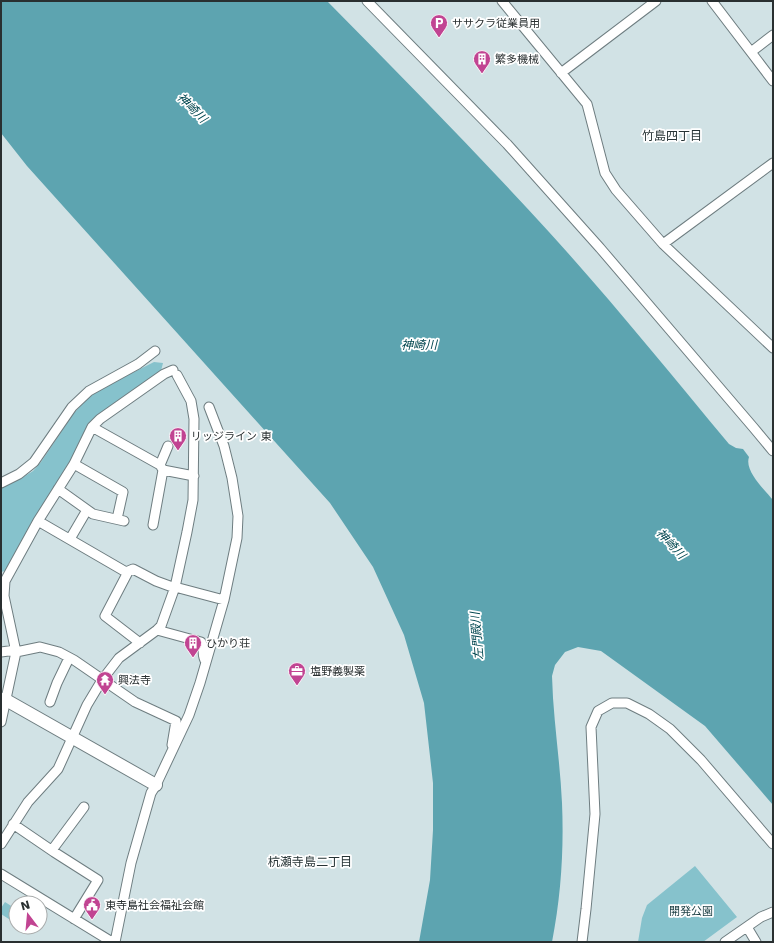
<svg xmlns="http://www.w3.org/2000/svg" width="774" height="943" viewBox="0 0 774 943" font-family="'DejaVu Sans','Noto Sans JP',sans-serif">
<rect width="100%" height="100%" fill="#d1e2e5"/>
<path fill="#86c2cc" d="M 154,362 L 163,363 L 161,371 L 108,409 L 72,460 L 34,519 L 5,571 L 1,572 L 1,488 L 20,479 L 33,471 L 41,462 L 74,413 L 89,397 L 106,386 Z
M 695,866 L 737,917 L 703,942 L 638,942 L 642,918 L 647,905 Z
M 5,902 L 16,909 L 16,915 L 12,921 L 1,914 L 1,908 Z"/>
<path fill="#5da4b0" d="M 1,1 L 327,1 C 402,77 477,153 549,232 C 611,300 669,372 729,444 L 736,448 L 743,449 L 749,457 C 744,471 765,490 773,500 L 773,805 L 705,726 L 601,651 L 578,647 L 565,652 L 555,665 L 552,676 C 553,718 560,760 562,803 C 564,850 561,896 552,942 L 419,942 L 430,880 L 433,830 L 433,783 L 424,703 L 404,635 L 373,567 L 330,503 L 27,166 L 1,133 Z"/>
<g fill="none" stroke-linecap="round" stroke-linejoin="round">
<g stroke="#6e7d80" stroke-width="11">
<path id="street" d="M 367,1 L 507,144 L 600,248 L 753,427 L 773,451
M 502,1 L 587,104 L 605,173 L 616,190 L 663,244 L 773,348
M 712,1 L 773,81
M 751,52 L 773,35
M 561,73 L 656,1
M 663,244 L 773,163
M 92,427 L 160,465 L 163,470 L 194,476
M 74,464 L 123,492 L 117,519
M 160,465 L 168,446
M 1,483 L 19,474 L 34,462 L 72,407 L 89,391 L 138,364 L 155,351
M 58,489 L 93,514 L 124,521
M 38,521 L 126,572 L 133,569 L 156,581 L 175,588
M 153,525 L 163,470
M 70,539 L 87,510
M 128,572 L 105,616 L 140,643
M 175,587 L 224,600
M 157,630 L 201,642 C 205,648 201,656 206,662
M 1,652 L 16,650
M 16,652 L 40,647 L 59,652 L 74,660 L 135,702 L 176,721 L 172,745
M 50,702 L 57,683 L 69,658
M 1,722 L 16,652 L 4,596 L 5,581 L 38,521 L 74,464 L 92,427 L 100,419 L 164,374 L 173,370
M 13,824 L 54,852 L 98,880 L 74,919
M 1,844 L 28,802 L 58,769 L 87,705 L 102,680 L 119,658 L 157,630 L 161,626 L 175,587 L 187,532 L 193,500 L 194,419 L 191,401 L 177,375
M 52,850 L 84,807
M 1,874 L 112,942
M 747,927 L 756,942
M 115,942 L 131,863 L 151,793 L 156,785 L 189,715 L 200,683 L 224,600 L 237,538 L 238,516 L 232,478 L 224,446 L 209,407
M 582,942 L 586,909 L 595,814 L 591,727 L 598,711 L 612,703 L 627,703 L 649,714 L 670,729 L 701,760 L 773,844
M 725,942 L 761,917 L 773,912"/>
</g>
<g stroke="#6e7d80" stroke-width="14">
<path id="secondary" d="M 1,699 L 6,700 L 156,785"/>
</g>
<use href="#street" stroke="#fff" stroke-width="9"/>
<use href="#secondary" stroke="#fff" stroke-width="12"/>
</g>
<defs>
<g id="parking-pin" transform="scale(0.9)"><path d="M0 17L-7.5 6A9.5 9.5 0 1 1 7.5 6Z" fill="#c14492" stroke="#fff"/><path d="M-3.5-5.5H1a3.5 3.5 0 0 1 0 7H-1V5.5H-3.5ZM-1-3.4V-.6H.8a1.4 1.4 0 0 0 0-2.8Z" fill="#fff"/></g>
<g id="building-pin" transform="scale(0.9)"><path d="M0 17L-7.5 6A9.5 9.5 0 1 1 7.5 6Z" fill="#c14492" stroke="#fff"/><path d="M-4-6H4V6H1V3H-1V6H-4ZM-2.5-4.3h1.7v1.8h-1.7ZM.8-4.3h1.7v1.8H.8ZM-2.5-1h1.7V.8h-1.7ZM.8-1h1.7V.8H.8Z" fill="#fff"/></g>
<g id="office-pin" transform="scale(0.9)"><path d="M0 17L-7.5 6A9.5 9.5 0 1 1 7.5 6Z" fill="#c14492" stroke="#fff"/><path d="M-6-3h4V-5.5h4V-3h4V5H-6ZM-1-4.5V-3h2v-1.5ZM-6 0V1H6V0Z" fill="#fff"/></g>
<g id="temple-pin" transform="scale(0.9)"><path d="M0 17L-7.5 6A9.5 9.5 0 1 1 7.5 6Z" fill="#c14492" stroke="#fff"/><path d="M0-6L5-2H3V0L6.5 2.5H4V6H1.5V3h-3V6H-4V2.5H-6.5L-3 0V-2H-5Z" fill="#fff"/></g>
<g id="civic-pin" transform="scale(0.9)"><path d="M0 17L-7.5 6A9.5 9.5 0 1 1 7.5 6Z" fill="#c14492" stroke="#fff"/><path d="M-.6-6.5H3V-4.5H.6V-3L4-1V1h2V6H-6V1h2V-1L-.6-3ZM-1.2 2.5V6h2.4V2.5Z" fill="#fff"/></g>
</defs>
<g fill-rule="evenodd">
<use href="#parking-pin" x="439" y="23"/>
<use href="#building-pin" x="482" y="59"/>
<use href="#building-pin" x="178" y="436"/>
<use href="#building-pin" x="193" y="643"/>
<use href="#office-pin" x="297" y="671"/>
<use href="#temple-pin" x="105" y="680"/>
<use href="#civic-pin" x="92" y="905"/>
</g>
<g text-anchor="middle" stroke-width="3.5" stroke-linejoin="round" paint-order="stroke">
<g font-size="11" fill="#292f30" stroke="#fff" text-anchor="start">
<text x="452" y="27">ササクラ従業員用</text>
<text x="495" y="63">繁多機械</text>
<text x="191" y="440">リッジライン 東</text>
<text x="206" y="647">ひかり荘</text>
<text x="310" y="675">塩野義製薬</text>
<text x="118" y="684">興法寺</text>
<text x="105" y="909">東寺島社会福祉会館</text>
</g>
<g font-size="11" fill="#193d42" stroke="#fff">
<text x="691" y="915">開発公園</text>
</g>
<g font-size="12" font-style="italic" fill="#00464f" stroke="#fff">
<text transform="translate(192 108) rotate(45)" y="4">神崎川</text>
<text x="419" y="349">神崎川</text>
<text transform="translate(671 544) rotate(47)" y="4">神崎川</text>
<text transform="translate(477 636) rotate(-95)" y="4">左門殿川</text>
</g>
<g font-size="12" fill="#263335" stroke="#fff">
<text x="672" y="140">竹島四丁目</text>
<text x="310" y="866">杭瀬寺島二丁目</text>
</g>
</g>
<rect width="774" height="943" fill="none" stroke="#292f30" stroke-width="4"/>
<g transform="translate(28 915) rotate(344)"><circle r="19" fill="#ffffff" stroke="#a9acac"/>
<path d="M0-3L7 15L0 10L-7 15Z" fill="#c14492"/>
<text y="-6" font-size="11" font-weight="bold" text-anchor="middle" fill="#292f30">N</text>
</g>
</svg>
